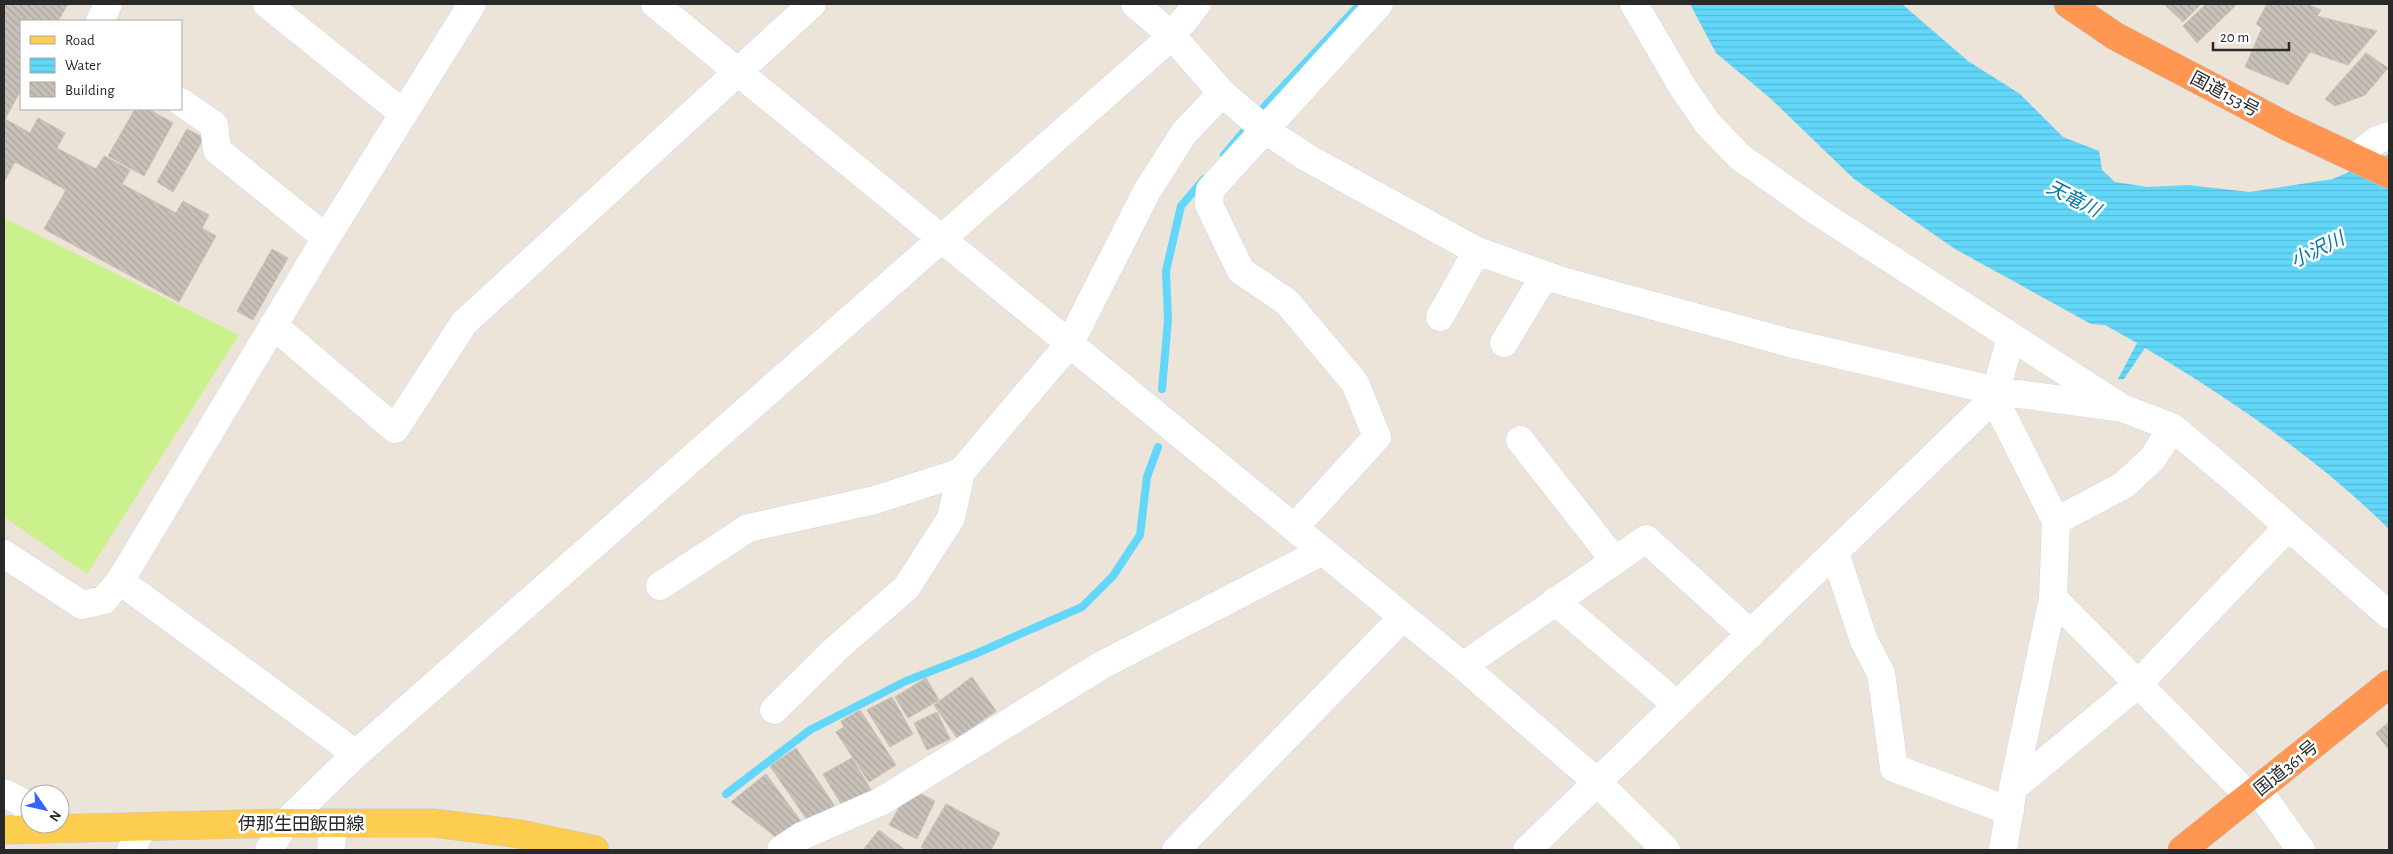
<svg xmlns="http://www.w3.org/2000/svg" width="2393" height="854" viewBox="0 0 2393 854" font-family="'Alegreya Sans','Noto Sans JP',sans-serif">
<defs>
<pattern id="water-rules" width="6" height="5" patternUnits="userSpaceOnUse" patternTransform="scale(1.25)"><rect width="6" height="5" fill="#62d7f9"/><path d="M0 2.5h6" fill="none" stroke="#55b9d5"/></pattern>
<pattern id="building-back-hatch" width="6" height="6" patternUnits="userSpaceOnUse" patternTransform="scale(1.25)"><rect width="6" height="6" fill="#c8c1b9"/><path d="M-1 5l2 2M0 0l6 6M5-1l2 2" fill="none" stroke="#aca69f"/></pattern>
</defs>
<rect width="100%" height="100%" fill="#ede4d9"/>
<path fill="#caf18b" d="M 4,218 L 239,335 L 87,574 L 4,517 Z"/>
<path fill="url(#water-rules)" d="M 1690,4 L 1902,4 L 1968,61 L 2020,94 L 2063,137 L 2099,151 L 2102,170 L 2115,182 L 2148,187 L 2188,185 L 2250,192 L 2333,179 L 2389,154 L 2389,529 C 2317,458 2232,400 2145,348 L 2124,379 L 2118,379 L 2137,343 L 2105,325 L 2091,324 L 1955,249 L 1854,179 L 1770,98 L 1716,53 Z"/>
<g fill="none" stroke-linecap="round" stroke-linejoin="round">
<path stroke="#62d7f9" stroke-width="8" d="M 1224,155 L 1265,106 L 1360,4
M 1162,389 L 1168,320 L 1166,271 L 1181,206 L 1204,179
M 726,794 L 810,730 L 906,681 L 975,654 L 1082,607 L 1113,576 L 1140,535 L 1147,477 L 1158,447"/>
</g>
<path fill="url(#building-back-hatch)" stroke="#c8c0b3" d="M 4,4 L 68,4 L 58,21 L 21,21 L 21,90 L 5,119 L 30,133 L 38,118 L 65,133 L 57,148 L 96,169 L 104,156 L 130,170 L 122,184 L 176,213 L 183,201 L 209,215 L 202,228 L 216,236 L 179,302 L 44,229 L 66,190 L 15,162 L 4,182 Z
M 2164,4 L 2201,4 L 2183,22 Z
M 2206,4 L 2233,4 L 2235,6 L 2197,43 L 2183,26 Z
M 2267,4 L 2307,4 L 2321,10 L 2317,16 L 2377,31 L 2348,65 L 2310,52 L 2288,85 L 2245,67 L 2262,28 L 2256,24 Z
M 2366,53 L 2388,68 L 2365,95 L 2335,106 L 2325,99 Z
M 135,109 L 148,109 L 173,123 L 144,176 L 108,156 Z
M 187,129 L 204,138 L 173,192 L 157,182 Z
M 272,249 L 288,258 L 253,320 L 237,311 Z
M 972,677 L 996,711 L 957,738 L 934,705 Z
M 926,678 L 939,700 L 908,718 L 895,697 Z
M 892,697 L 913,734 L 890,747 L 867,710 Z
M 860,710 L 896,765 L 869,782 L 836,732 L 844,727 L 841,721 Z
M 937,712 L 950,739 L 927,750 L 914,723 Z
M 2389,722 L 2389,750 L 2376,733 Z
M 796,748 L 836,808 L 808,821 L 770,766 Z
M 852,758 L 871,790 L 843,807 L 823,774 Z
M 766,774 L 803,824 L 777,838 L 731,802 Z
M 910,789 L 935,801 L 917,839 L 889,825 Z
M 946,804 L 1000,833 L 991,850 L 926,850 L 921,847 Z
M 879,830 L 905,850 L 863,850 Z"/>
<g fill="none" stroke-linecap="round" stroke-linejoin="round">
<g stroke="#cfd3e4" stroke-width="29">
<path id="minor" d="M 267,4 L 404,114
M 655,4 L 1463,666 L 1598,783 L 1666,850
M 1135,4 L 1172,36 L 1222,93 L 1265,130 L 1306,157 L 1477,251 L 1562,281 L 1790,343 L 1996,391 L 2122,408
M 1634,4 L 1682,86 L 1708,124 L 1740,157 L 1818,212 L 2122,408 L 2172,427 L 2233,478 L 2389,615
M 100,21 L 108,4
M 181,102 L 214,125 L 217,150 L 326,238
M 2356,157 L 2377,140 L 2389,136
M 1440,317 L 1477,251
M 273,325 L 395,429 L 464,323 L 812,4
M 1504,343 L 1545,275
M 1994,398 L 2056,521 L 2053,598 L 2013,788 L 2003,850
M 1520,440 L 1615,561
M 2056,521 L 2124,485 L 2153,458 L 2172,427
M 1294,528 L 1377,437 L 1355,383 L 1287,302 L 1241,271 L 1209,205 L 1210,190 L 1379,4
M 1835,553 L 1864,641 L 1881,673 L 1894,768 L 2010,811
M 4,554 L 82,605 L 104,600 L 120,581 L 326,238 L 472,4
M 120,581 L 356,754
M 660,586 L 748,528 L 875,500 L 961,472
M 2053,598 L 2250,797
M 1555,601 L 1677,705
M 1463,666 L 1646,539 L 1751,634
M 774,710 L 838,647 L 906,588 L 951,518 L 961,472 L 1070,343 L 1147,191 L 1184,133 L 1222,93
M 2013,788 L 2137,685 L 2288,527
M 2258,790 L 2301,850
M 4,793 L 29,806 L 26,829
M 131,850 L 143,827
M 269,850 L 285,823 L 356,754 L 1172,36 L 1197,4
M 331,850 L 333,823
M 781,850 L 802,836 L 880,802 L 1102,665 L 1323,551
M 1176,850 L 1403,617
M 1527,850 L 1994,398 L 2011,337"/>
</g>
<g stroke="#c7c7c7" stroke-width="29">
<path id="major" d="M 4,830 L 285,823 L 433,823 L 520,834 L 595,850"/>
</g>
<g stroke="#c7c7c7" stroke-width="29">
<path id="highway" d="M 2068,4 L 2115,36 L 2288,127 L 2389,174
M 2182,850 L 2389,684"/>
</g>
<use href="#minor" stroke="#fff" stroke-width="28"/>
<use href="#major" stroke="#fdcd4f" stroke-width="28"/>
<use href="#highway" stroke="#ff9652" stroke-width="28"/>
</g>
<g text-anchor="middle" stroke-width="5" stroke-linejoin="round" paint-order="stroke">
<g font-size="18" fill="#292929" stroke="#fff">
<text transform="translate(2225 94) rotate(28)" y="6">国道153号</text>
<text transform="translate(2286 768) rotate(-39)" y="6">国道361号</text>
<text x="301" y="830">伊那生田飯田線</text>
</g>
<g font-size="19" font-style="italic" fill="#0274a5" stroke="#fff">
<text transform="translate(2074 198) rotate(27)" y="7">天竜川</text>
<text transform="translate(2317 249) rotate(-26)" y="7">小沢川</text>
</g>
</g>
<rect width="2393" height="854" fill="none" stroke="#292929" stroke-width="10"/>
<rect x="20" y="20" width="162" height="90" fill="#ffffff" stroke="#a9a9a9"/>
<rect x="30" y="36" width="25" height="8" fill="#fdcd4f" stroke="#a9a9a9"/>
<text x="65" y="45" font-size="15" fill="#292929">Road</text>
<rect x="30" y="58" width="25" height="15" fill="url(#water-rules)" stroke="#a9a9a9"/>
<text x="65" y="70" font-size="15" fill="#292929">Water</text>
<rect x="30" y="82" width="25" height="15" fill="url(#building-back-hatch)" stroke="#a9a9a9"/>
<text x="65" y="95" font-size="15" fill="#292929">Building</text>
<g transform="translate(45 809) rotate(124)"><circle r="24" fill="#ffffff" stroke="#a9a9a9"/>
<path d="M0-4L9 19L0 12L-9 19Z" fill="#3463ff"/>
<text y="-8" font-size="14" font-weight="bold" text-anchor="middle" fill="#292929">N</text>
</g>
<path d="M2213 42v8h76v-8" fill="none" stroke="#292929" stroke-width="2.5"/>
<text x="2220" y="42" font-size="15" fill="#292929" stroke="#ffffff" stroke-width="4" paint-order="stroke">20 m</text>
</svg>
